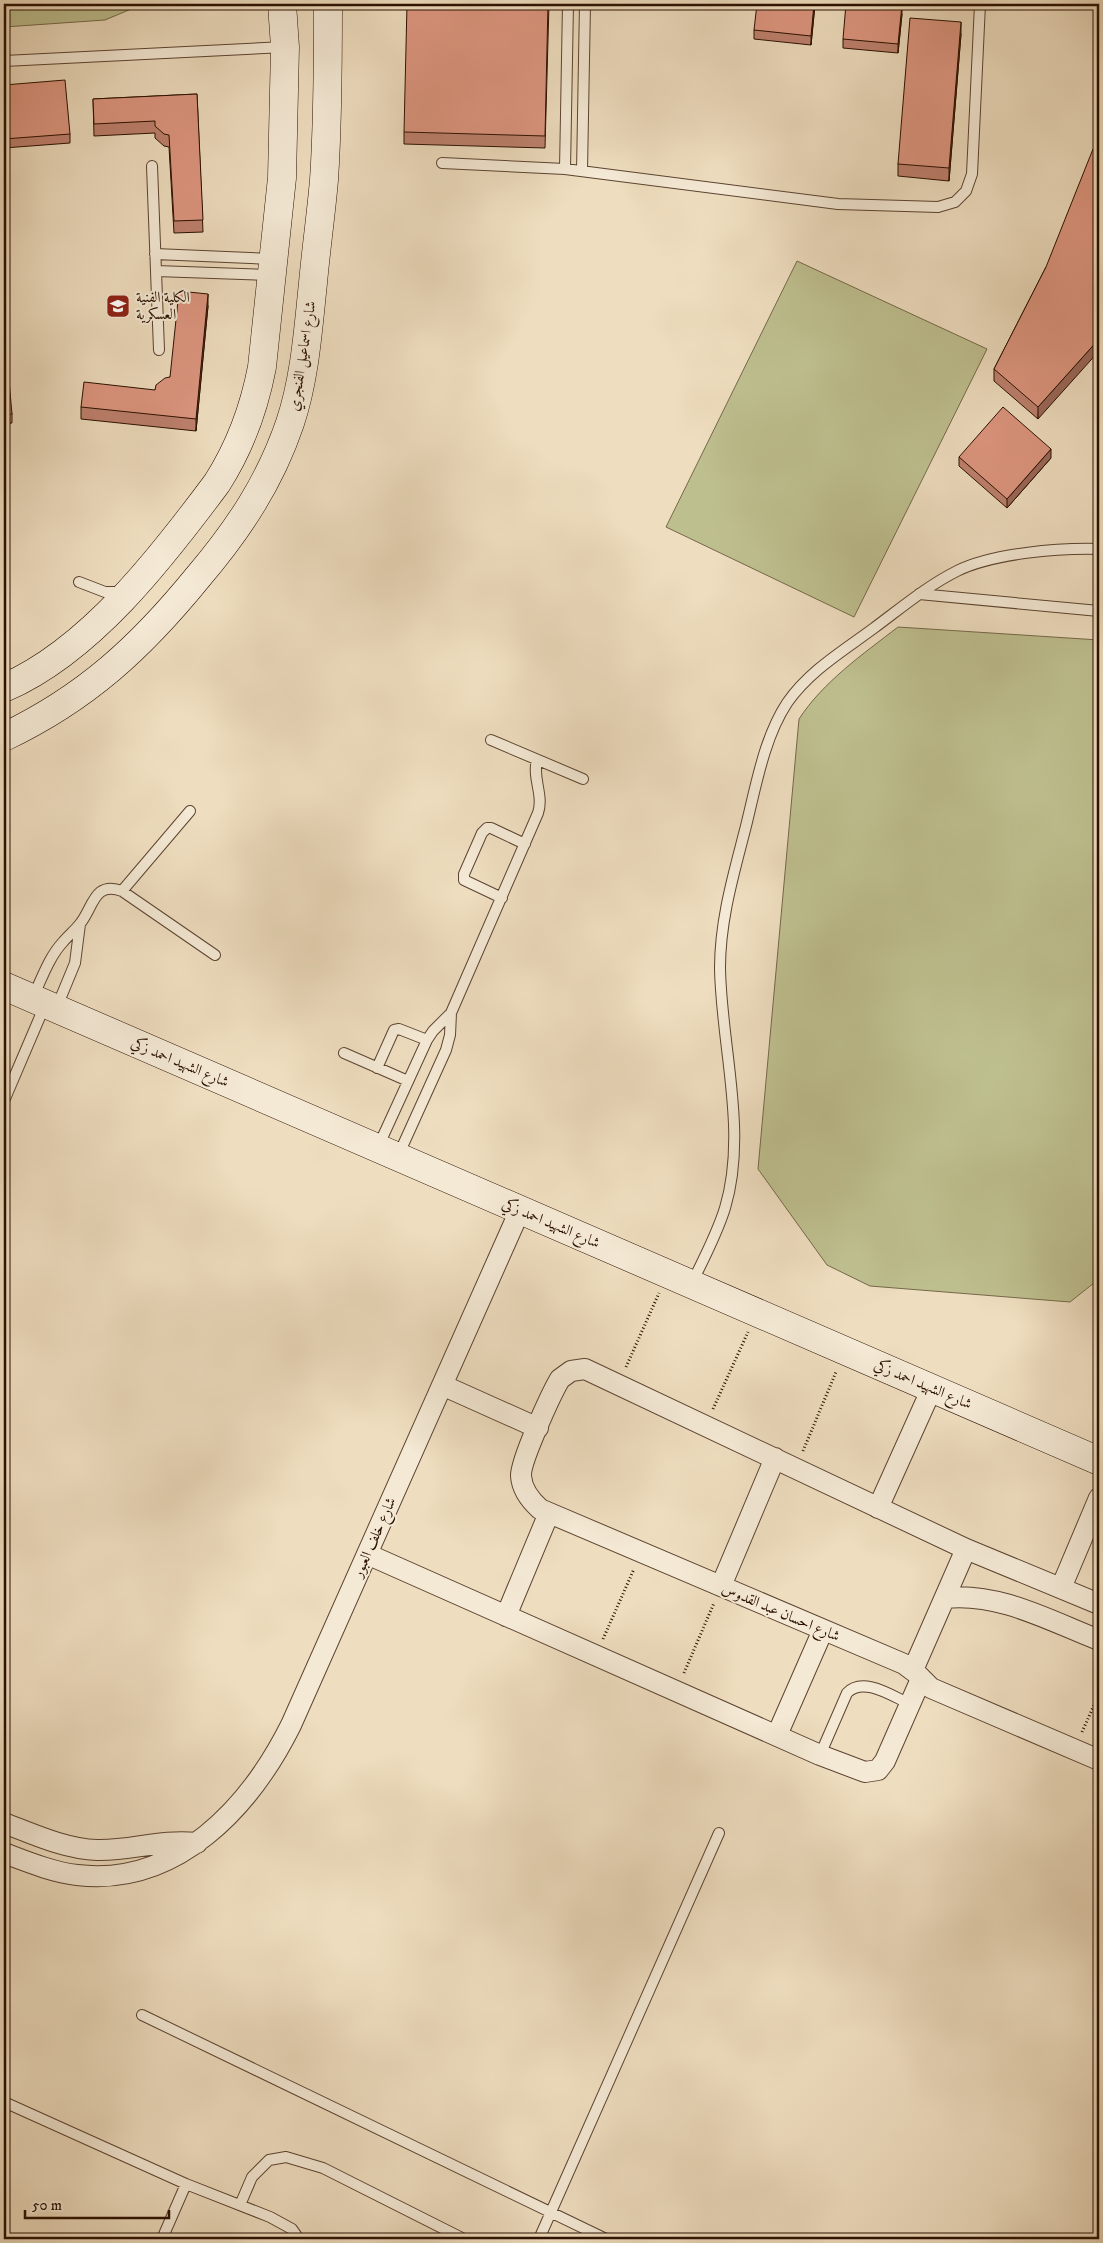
<svg xmlns="http://www.w3.org/2000/svg" width="1103" height="2243" viewBox="0 0 1103 2243" font-family="'IM FELL DW Pica',Amiri,serif">
<rect width="100%" height="100%" fill="#eeddbf"/>
<filter id="stains"><feTurbulence type="fractalNoise" baseFrequency=".004" numOctaves="4"/><feColorMatrix values="0 0 0 0 .2 0 0 0 0 .09 0 0 0 0 .02 0 0 0 .5 -.17"/></filter>
<radialGradient id="worn" r=".72"><stop offset=".6" stop-color="#630" stop-opacity="0"/><stop offset="1" stop-color="#630" stop-opacity=".3"/></radialGradient>
<path fill="#bebf8f" stroke="#746848" d="M 4,4 L 143,4 L 105,20 L 4,27 Z
M 797,261 L 987,349 L 854,617 L 666,527 Z
M 898,627 L 1099,640 L 1099,1279 L 1070,1302 L 870,1286 L 827,1265 L 758,1169 L 799,719 C 823,682 863,654 898,627 Z"/>
<g fill="none" stroke-linecap="round" stroke-linejoin="round">
<g stroke="#5c4330" stroke-width="12">
<path id="lane" d="M 4,61 L 285,47
M 442,163 L 565,169 L 838,204 L 938,207 L 955,202 L 966,191 L 972,174 L 980,4
M 152,166 L 159,350
M 565,169 L 568,4
M 582,171 L 585,4
M 155,254 L 271,259
M 156,271 L 270,275
M 79,582 L 105,592 L 123,592
M 919,594 L 1099,611
M 491,740 L 583,779
M 122,891 L 190,811
M 502,898 L 464,880 L 464,874 L 482,833 L 487,828 L 491,828 L 525,844
M 33,997 C 42,978 49,957 63,942 C 68,936 74,931 79,925 C 93,910 93,880 122,891 L 215,955
M 56,1009 L 75,963 L 80,924
M 344,1053 L 408,1081
M 377,1068 L 394,1030 L 399,1029 L 427,1040
M 4,1101 L 45,1005
M 378,1147 L 427,1040 L 433,1031 L 451,1013
M 398,1156 L 446,1050 L 450,1035 L 451,1013 L 538,813 C 544,795 532,778 537,760
M 692,1283 C 704,1258 717,1234 725,1208 C 748,1132 721,1045 720,968 C 720,919 734,873 746,826 C 756,786 764,738 787,703 C 809,671 843,651 874,628 C 901,608 927,586 957,571 C 993,553 1059,548 1099,549
M 820,1755 L 847,1693 C 863,1676 892,1696 910,1704
M 142,2015 L 606,2239
M 4,2102 L 186,2184 L 270,2217 L 292,2229 L 299,2239
M 240,2205 L 252,2177 L 269,2160 L 286,2157 L 323,2168 L 464,2239
M 162,2239 L 186,2184
M 539,2239 L 719,1833"/>
</g>
<g stroke="#5c4330" stroke-width="22">
<path id="street" d="M 442,1385 L 538,1428
M 878,1508 L 932,1388
M 367,1554 L 820,1755 L 865,1772 L 878,1770 L 885,1761 L 921,1679
M 721,1586 L 775,1458
M 1061,1588 L 1099,1498
M 945,1598 C 999,1592 1050,1621 1099,1640
M 1099,1604 L 966,1549 L 585,1369 L 571,1371 L 560,1379 C 551,1394 520,1462 521,1476 C 522,1490 530,1500 540,1509 L 904,1664 L 916,1673 L 931,1688 L 1099,1760
M 506,1616 L 549,1513
M 913,1670 L 966,1549
M 777,1735 L 823,1630
M 4,1823 C 33,1834 65,1849 97,1850 C 131,1851 160,1839 197,1843
M 4,1853 C 28,1862 52,1872 77,1875 C 177,1887 250,1807 291,1725 L 520,1210"/>
</g>
<g stroke="#2b1000" stroke-width="29">
<path id="secondary" d="M 4,688 C 90,651 162,557 217,483 C 240,447 254,409 262,367 L 282,178 L 285,47 L 282,4
M 4,737 C 86,698 141,647 198,577 C 238,530 270,482 290,423 C 305,378 308,330 313,283 C 316,249 321,215 324,180 C 328,122 328,63 328,4
M 4,986 L 1099,1461"/>
</g>
<path stroke="#2b1000" stroke-width="3" stroke-dasharray="1 2.5" stroke-linecap="butt" d="M 626,1367 L 659,1293
M 713,1409 L 748,1332
M 803,1451 L 836,1372
M 603,1639 L 634,1569
M 684,1673 L 714,1603
M 1082,1732 L 1099,1694"/>
<use href="#lane" stroke="#f4e9d5" stroke-width="10"/>
<use href="#street" stroke="#f4e9d5" stroke-width="20"/>
<use href="#secondary" stroke="#f4e9d5" stroke-width="28"/>
</g>
<path fill="#be816e" stroke="#2b1000" d="M 549,4 L 545,148 L 404,144 L 404,132 Z
M 815,4 L 811,45 L 754,39 L 754,30 Z
M 902,14 L 898,53 L 843,48 L 843,39 Z
M 961,34 L 949,181 L 898,176 L 898,164 Z
M 4,85 L 70,134 L 70,143 L 4,148 Z
M 197,94 L 203,232 L 174,233 L 169,147 L 164,146 L 155,138 L 155,133 L 94,136 L 93,99 Z
M 1046,267 L 1038,419 L 994,381 L 994,369 Z
M 208,306 L 196,431 L 81,419 L 81,407 L 155,390 L 170,377 Z
M 4,382 L 12,414 L 12,423 L 4,424 Z
M 959,457 L 1051,458 L 1007,508 L 959,466 Z"/>
<path fill="#9b695a" stroke="#2b1000" d="M 814,4 L 815,4 L 815,5 L 811,45 L 811,36 Z
M 902,5 L 902,14 L 898,53 L 898,44 Z
M 961,22 L 961,34 L 949,181 L 949,168 Z
M 208,294 L 208,306 L 196,431 L 196,419 Z
M 1099,339 L 1099,351 L 1038,419 L 1038,407 Z
M 1051,449 L 1051,458 L 1007,508 L 1007,499 Z"/>
<path fill="#dd9680" stroke="#2b1000" d="M 407,4 L 548,4 L 545,136 L 404,132 Z
M 757,4 L 814,4 L 811,36 L 754,30 Z
M 846,4 L 890,4 L 902,5 L 898,44 L 843,39 Z
M 910,18 L 961,22 L 949,168 L 898,164 Z
M 65,80 L 70,134 L 4,139 L 4,85 Z
M 197,94 L 203,220 L 174,221 L 169,135 L 164,134 L 155,126 L 155,121 L 94,124 L 93,99 Z
M 1093,149 L 1099,152 L 1099,339 L 1038,407 L 994,369 L 1046,267 Z
M 179,291 L 208,294 L 196,419 L 81,407 L 84,382 L 155,390 L 156,385 L 165,378 L 170,377 Z
M 9,381 L 12,414 L 4,415 L 4,382 Z
M 1003,407 L 1051,449 L 1007,499 L 959,457 Z"/>
<defs>
<g id="university-square" transform="scale(1.25)"><rect x="-9" y="-9" width="18" height="18" rx="4" fill="#8f2418" stroke="#f4e9d5"/><path d="M0-5L7-2L0 1L-7-2ZM-4 1L0 2.5L4 1V4Q0 6-4 4Z" fill="#fff"/></g>
</defs>
<g fill-rule="evenodd">
<use href="#university-square" x="118" y="306"/>
</g>
<g text-anchor="middle" stroke-width="4" stroke-linejoin="round" paint-order="stroke">
<g font-size="15" fill="#2b1000" stroke="#f4e9d5" text-anchor="start">
<text x="136" y="302">الكلية الفنية<tspan x="136" dy="17">العسكرية</tspan></text>
</g>
<g font-size="15" fill="#2b1000" stroke="#f4e9d5">
<text transform="translate(302 356) rotate(-81)" y="5">شارع اسماعيل الفنجري</text>
<text transform="translate(180 1062) rotate(23)" y="5">شارع الشهيد احمد زكي</text>
<text transform="translate(551 1223) rotate(23)" y="5">شارع الشهيد احمد زكي</text>
<text transform="translate(923 1384) rotate(23)" y="5">شارع الشهيد احمد زكي</text>
<text transform="translate(374 1537) rotate(-66)" y="5">شارع خلف العبور</text>
<text transform="translate(781 1612) rotate(23)" y="5">شارع احسان عبد القدوس</text>
</g>
</g>
<rect width="1103" height="2243" fill="none" stroke="#eeddbf" stroke-width="20"/>
<rect x="5" y="5" width="1093" height="2233" fill="none" stroke="#2b1000" stroke-width="2.5"/>
<rect x="10" y="10" width="1083" height="2223" fill="none" stroke="#2b1000"/>
<path d="M25 2210v8h144v-8" fill="none" stroke="#2b1000" stroke-width="2.5"/>
<text x="32" y="2210" font-size="15" fill="#2b1000" stroke="#f4e9d5" stroke-width="4" paint-order="stroke">50 m</text>
<rect width="100%" height="100%" filter="url(#stains)"/>
<rect width="100%" height="100%" fill="url(#worn)"/>
</svg>
